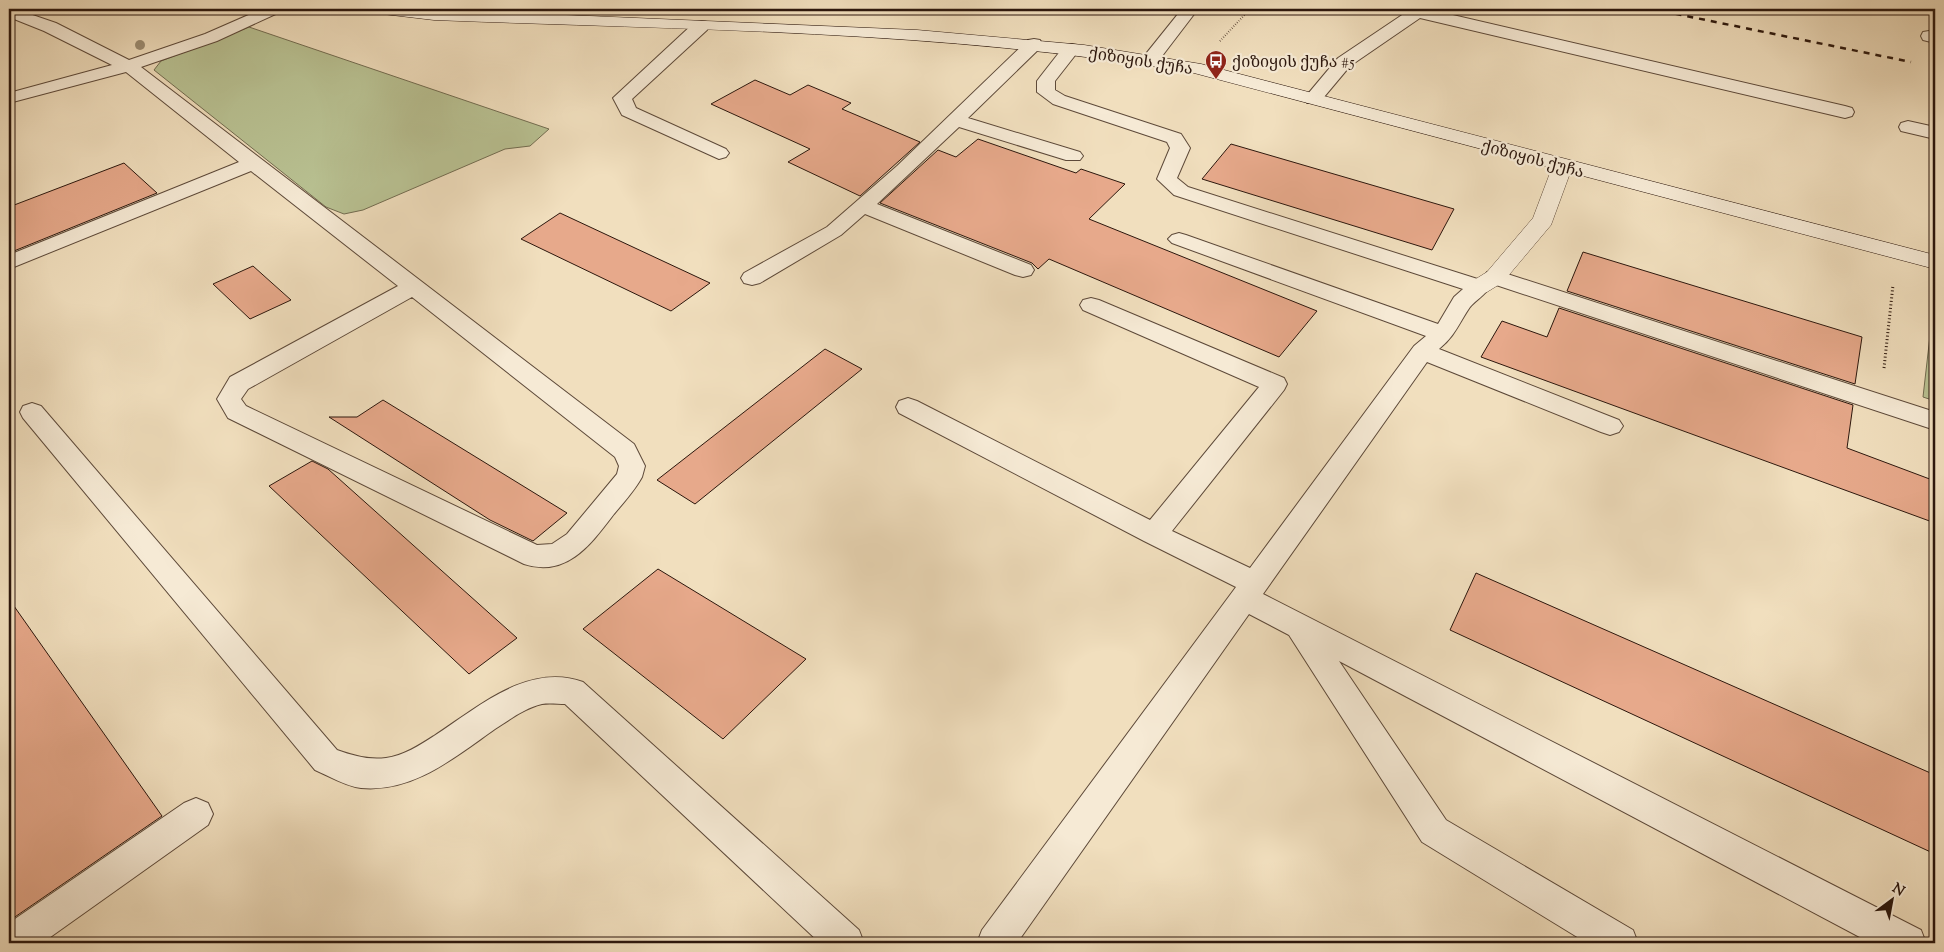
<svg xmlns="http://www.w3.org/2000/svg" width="1944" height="952" viewBox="0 0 1944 952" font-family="'Sorts Mill Goudy','Noto Serif Georgian',serif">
<rect width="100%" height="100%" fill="#f1dfbe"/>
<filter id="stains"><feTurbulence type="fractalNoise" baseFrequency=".004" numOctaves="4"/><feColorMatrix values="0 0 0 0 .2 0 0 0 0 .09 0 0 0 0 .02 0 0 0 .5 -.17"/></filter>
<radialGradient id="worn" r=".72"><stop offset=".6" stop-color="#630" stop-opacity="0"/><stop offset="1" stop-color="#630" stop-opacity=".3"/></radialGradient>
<path fill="#b9c293" stroke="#726c50" d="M 249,27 L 549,129 L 530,146 L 505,149 L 363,210 L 344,214 L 326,207 L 154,70 L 161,61 Z
M 1931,327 L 1935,328 L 1935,401 L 1923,397 Z"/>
<path fill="#e7a98b" stroke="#2c170d" d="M 755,80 L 790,95 L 808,85 L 851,103 L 842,109 L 920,142 L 860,196 L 788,162 L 810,149 L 711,104 Z
M 978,139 L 1076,173 L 1081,169 L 1125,184 L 1089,219 L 1317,311 L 1279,357 L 1049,259 L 1038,269 L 1032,263 L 880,203 L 938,150 L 956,157 Z
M 1231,144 L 1454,209 L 1432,250 L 1202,179 Z
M 124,163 L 157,193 L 9,253 L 9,207 Z
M 560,213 L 710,283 L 671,311 L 521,239 Z
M 1583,252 L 1862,337 L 1855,384 L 1567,291 Z
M 253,266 L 291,300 L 250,319 L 213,284 Z
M 1559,308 L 1853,405 L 1847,448 L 1935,481 L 1935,523 L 1481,357 L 1502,321 L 1547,337 Z
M 825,349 L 862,369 L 695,504 L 657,480 Z
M 383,400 L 567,513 L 533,541 L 490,520 L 329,417 L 357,417 Z
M 312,461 L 328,469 L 517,638 L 469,674 L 269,486 Z
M 658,569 L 806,659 L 723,739 L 583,629 Z
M 1476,573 L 1935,775 L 1935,854 L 1450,630 Z
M 9,599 L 162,816 L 9,921 Z"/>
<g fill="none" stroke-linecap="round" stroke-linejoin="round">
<g stroke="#5d4939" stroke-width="2">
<path id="lane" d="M 9,9 L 15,9 L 56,23 L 129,60 L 205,34 L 262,9 L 282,9 L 280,12 L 217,41 L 141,67 L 634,444 L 645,466 L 642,477 C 635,490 624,502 614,514 C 591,544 567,578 524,564 L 228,418 L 217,399 L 230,377 L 398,286 L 251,171 L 9,269 L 9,255 L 239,162 L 126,72 L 9,103 L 9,93 L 112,65 L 44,31 L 9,17 ZM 412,297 L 615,457 L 619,466 L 617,474 L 567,534 L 552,544 L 537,545 L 246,406 L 241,399 L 248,389 Z
M 1182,9 L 1198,9 L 1156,64 L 1144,64 L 1141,60 Z
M 1411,9 L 1427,9 L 1845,106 L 1852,108 L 1854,112 L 1852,116 L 1845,118 L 1420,18 L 1350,66 L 1319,103 L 1307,103 L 1304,99 L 1307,95 L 1338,58 Z
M 701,21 L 707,22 L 709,26 L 707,30 L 632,99 L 636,108 L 726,149 L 729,153 L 726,157 L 719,159 L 622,115 L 613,98 L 695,22 Z
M 1929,31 L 1935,33 L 1935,43 L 1923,40 L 1921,36 L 1923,32 Z
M 1034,39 L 1040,40 L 1042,44 L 1040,48 L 968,118 L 1080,152 L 1083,156 L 1080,160 L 1066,160 L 959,127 L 877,204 L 1031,265 L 1034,270 L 1031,275 L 1023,277 L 1015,275 L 865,214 L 841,235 L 760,283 L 752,285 L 744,283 L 741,278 L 744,273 L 827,227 L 897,166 L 1028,40 Z
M 1071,44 L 1077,45 L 1080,49 L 1055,81 L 1055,90 L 1065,96 L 1181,134 L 1190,148 L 1177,178 L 1188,187 L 1487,282 L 1490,287 C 1485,295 1476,300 1470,307 C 1459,323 1455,336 1439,349 L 1619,420 L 1623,426 L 1619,432 L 1610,435 L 1601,432 L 1427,362 L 1263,594 L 1921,930 L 1926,943 L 1871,943 L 1339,661 L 1446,820 L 1633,930 L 1638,943 L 1587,943 L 1422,842 L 1289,635 L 1249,614 L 1017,943 L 977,943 L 982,930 L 1236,587 L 1144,541 L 899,413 L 896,407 L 899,401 L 908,398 L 917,401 L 1150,520 L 1259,387 L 1083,310 L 1080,305 L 1083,300 L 1091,298 L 1099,300 L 1284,378 L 1287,384 L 1284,390 L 1172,531 L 1250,568 L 1414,346 L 1426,336 L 1172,243 L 1168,239 L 1172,235 L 1179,233 L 1186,235 L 1438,324 L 1454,297 L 1463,289 L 1174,195 L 1157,179 L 1170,148 L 1167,142 L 1053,104 L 1037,92 L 1037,81 L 1040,77 L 1065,45 Z
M 1908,121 L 1935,127 L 1935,139 L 1901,131 L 1899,127 L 1901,123 Z
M 1495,270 L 1935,412 L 1935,430 L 1487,282 L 1484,277 L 1487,272 Z
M 32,403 L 41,406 L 337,750 C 354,756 368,760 386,758 C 403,756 420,745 434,736 C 477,708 528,662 583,682 L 859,930 L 864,943 L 820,943 L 565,704 C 558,704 549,703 542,704 C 525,708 509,720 495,729 C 455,757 413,793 361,788 C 345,786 329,776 315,770 L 23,418 L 20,412 L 23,406 Z
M 196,798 L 208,803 L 213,814 L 208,825 L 42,943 L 9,943 L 9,923 L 184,803 Z"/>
</g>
<g stroke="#5d4939" stroke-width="1">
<path id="street" d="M 1563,159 L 1570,161 L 1573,165 L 1551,225 L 1503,282 L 1487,292 L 1479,294 L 1471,292 L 1467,287 L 1471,282 L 1487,272 L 1533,218 L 1553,165 L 1556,161 Z"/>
</g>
<g stroke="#2c170d" stroke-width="1">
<path id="secondary" d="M 375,9 L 424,9 L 917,30 L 1084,45 L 1201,64 L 1935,255 L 1935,269 L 1194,73 C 943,30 687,30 434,20 L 383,14 L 377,13 Z"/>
</g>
<path stroke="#2c170d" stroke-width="2" stroke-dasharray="0.5 2" stroke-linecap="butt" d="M 1220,41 L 1250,9"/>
<path stroke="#2c170d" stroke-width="3" stroke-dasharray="1 2.5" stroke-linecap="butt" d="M 1884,368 L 1893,285"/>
<use href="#lane" fill="#f6ead5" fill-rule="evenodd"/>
<use href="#street" fill="#f6ead5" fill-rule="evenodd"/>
<use href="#secondary" fill="#f6ead5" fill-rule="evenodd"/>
<path stroke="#2c170d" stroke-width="2.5" stroke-dasharray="6 6" stroke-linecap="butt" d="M 1652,9 L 1911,62"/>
</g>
<circle fill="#9c8d73" cx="140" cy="45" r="5"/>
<defs>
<g id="bus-pin" transform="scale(1.125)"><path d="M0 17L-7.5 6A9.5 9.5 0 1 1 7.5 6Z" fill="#8f2418" stroke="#f6ead5"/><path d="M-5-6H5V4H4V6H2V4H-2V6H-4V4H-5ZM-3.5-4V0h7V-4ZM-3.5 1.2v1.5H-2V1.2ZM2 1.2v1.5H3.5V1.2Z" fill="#fff"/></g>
</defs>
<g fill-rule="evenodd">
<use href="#bus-pin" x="1216" y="61"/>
</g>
<g text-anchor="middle" stroke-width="4.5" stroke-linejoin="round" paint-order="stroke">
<g font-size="16" fill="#2c170d" stroke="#f6ead5">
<text transform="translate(1141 60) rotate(9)" y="6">ქიზიყის ქუჩა</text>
<text transform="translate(1533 158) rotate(15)" y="6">ქიზიყის ქუჩა</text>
</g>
<g font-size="16" fill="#2c170d" stroke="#f6ead5" text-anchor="start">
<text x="1232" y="67">ქიზიყის ქუჩა #5</text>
</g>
</g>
<rect width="1944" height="952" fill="none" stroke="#f1dfbe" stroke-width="30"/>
<rect x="10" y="10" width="1924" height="932" fill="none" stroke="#2c170d" stroke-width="2.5"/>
<rect x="15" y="15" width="1914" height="922" fill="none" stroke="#2c170d"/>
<g transform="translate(1892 900) rotate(32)" stroke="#f6ead5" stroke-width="4" paint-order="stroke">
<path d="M0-4L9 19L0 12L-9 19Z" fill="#2c170d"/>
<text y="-8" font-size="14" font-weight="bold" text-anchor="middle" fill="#2c170d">N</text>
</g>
<rect width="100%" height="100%" filter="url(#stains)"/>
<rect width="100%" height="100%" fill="url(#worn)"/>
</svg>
